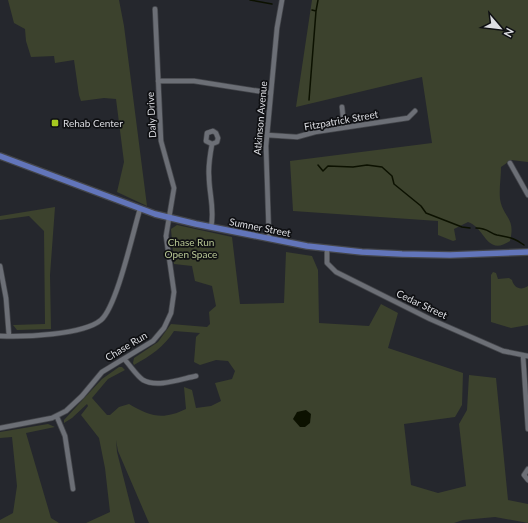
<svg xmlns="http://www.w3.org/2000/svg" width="528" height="523" viewBox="0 0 528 523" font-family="Lato,sans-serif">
<rect width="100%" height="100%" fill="#25272d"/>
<path fill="#3c422d" d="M 8,0 L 119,0 L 124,26 L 147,206 L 117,192 L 124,162 L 116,99 L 104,98 L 81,101 L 79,95 L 74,60 L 55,63 L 54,56 L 31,57 L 26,41 L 25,29 L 14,23 Z
M 312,0 L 528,0 L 528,162 L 511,160 L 501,167 C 501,177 499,189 500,199 C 503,218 516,217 510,241 C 486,257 485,227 468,222 L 454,229 L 456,240 L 453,241 L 438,235 L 438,221 L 293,211 L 290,161 L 432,143 L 422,77 L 296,107 Z
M 55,207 L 50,275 L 51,329 L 17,330 L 13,325 L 45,324 L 44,231 L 29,216 L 0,220 L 0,216 Z
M 177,225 L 232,237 L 240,304 L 284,303 L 286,252 L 312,256 L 318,270 L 319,323 L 369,326 L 381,304 L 398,313 L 388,348 L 463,373 L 462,405 L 455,417 L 404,424 L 411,485 L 438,493 L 466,486 L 459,424 L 467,410 L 469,375 L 496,378 L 508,500 L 528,504 L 528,523 L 495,517 L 463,520 L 454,523 L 149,523 L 118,451 L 116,440 L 117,452 L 135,523 L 86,523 L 110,512 L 105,468 L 99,438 L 81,415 L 88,406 L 87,404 L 72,418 L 64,423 L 64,420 L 102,379 L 119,367 L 122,367 L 125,370 L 108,379 L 92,398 L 107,415 L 110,415 L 119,407 L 129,404 C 151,417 163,420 186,409 L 184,387 L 192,390 L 196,408 L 211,406 L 221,401 L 215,383 L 232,379 L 235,371 L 228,361 L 216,360 L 200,365 L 194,362 L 196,337 L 200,333 L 174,331 C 164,347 150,356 134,365 L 133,363 L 134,358 L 158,342 L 171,324 L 207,327 L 210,324 L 209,312 L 216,306 L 212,286 L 195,281 L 192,266 L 174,264 L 171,229 Z
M 493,272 L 496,273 L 498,279 L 509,278 L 512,280 C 514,288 521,291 528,286 L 528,325 L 511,328 L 491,322 L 491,275 Z
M 48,424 L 55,427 L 26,433 L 51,518 L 59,523 L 0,523 L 0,520 L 13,513 L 17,486 L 12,437 L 0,438 L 0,432 Z"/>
<path fill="#0c1100" d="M 306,410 L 311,414 L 310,423 L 305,427 L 300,427 L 293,419 L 297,412 Z"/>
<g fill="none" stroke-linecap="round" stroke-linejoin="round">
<path stroke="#0c1100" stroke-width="1.5" d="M 250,0 L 272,4
M 312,10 L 316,11 L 318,0
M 309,100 L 316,11
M 318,165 L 323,171 L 328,166 L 353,167 L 367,165 L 382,167 L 392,176 L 394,184 L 421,206 L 426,213 L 462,227 L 470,228
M 476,228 C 488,228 489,233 497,235 C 511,238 512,237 524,245"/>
<g stroke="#44464b" stroke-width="6">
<path id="minor" d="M 158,81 L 194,81 L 271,93
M 342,107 L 344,127
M 267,135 L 297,137 L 315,132 L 408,118 L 415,111
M 510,163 L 528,195
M 211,227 C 215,209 209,194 209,176 C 208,166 210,155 212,144 L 217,142 L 218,138 L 216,133 L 213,131 L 207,133 L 206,141 L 212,144
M 269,238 L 266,146 L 277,28 L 282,0
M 327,248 L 327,263 L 336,272 L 430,319 L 503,351 L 528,356
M 0,266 L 6,298 L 9,336
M 0,336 C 24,337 83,335 101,320 C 117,306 133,232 140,209
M 523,355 L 528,429
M 124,359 C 130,365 136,375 143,380 C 157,388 181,379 196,376
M 57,417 L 65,436 L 73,489
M 0,428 L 52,418 L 66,411 L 82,396 L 102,372 L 153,341 L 164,328 L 171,313 L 174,292 L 166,236 L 174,188 L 161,141 L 155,9
M 528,469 L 524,475 L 528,480"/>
</g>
<g stroke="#44464b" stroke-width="8">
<path id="major" d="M 0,156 L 155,214 L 196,224 L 307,246 L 362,252 L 402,254 L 450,255 L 528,252"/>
</g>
<use href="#minor" stroke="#6c6f76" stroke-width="4.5"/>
<use href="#major" stroke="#6275ba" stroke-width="5.5"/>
</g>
<rect fill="#a6c820" stroke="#0f1013" stroke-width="1.5" x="51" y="119" width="8" height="8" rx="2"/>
<g text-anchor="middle" stroke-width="3.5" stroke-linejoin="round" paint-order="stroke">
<g font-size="10" fill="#dddee3" stroke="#0f1013">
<text transform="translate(151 115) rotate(-93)" y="4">Daly Drive</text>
<text transform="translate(260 118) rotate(-85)" y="4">Atkinson Avenue</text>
<text transform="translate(341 120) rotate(-10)" y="4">Fitzpatrick Street</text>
<text transform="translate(260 227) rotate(11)" y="4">Sumner Street</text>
<text transform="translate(422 304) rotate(25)" y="4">Cedar Street</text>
<text transform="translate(126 346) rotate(-31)" y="4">Chase Run</text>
</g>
<g font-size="10" fill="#dddee3" stroke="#0f1013" text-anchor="start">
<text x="63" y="127">Rehab Center</text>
</g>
<g font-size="10" fill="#bac995" stroke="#0f1013">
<text x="191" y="246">Chase Run<tspan x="191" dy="12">Open Space</tspan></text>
</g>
</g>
<g transform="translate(500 28) rotate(118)" stroke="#0f1013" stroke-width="3" paint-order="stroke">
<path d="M0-3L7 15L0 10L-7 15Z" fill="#dddee3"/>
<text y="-6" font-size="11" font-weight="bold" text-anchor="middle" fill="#dddee3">N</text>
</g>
</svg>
